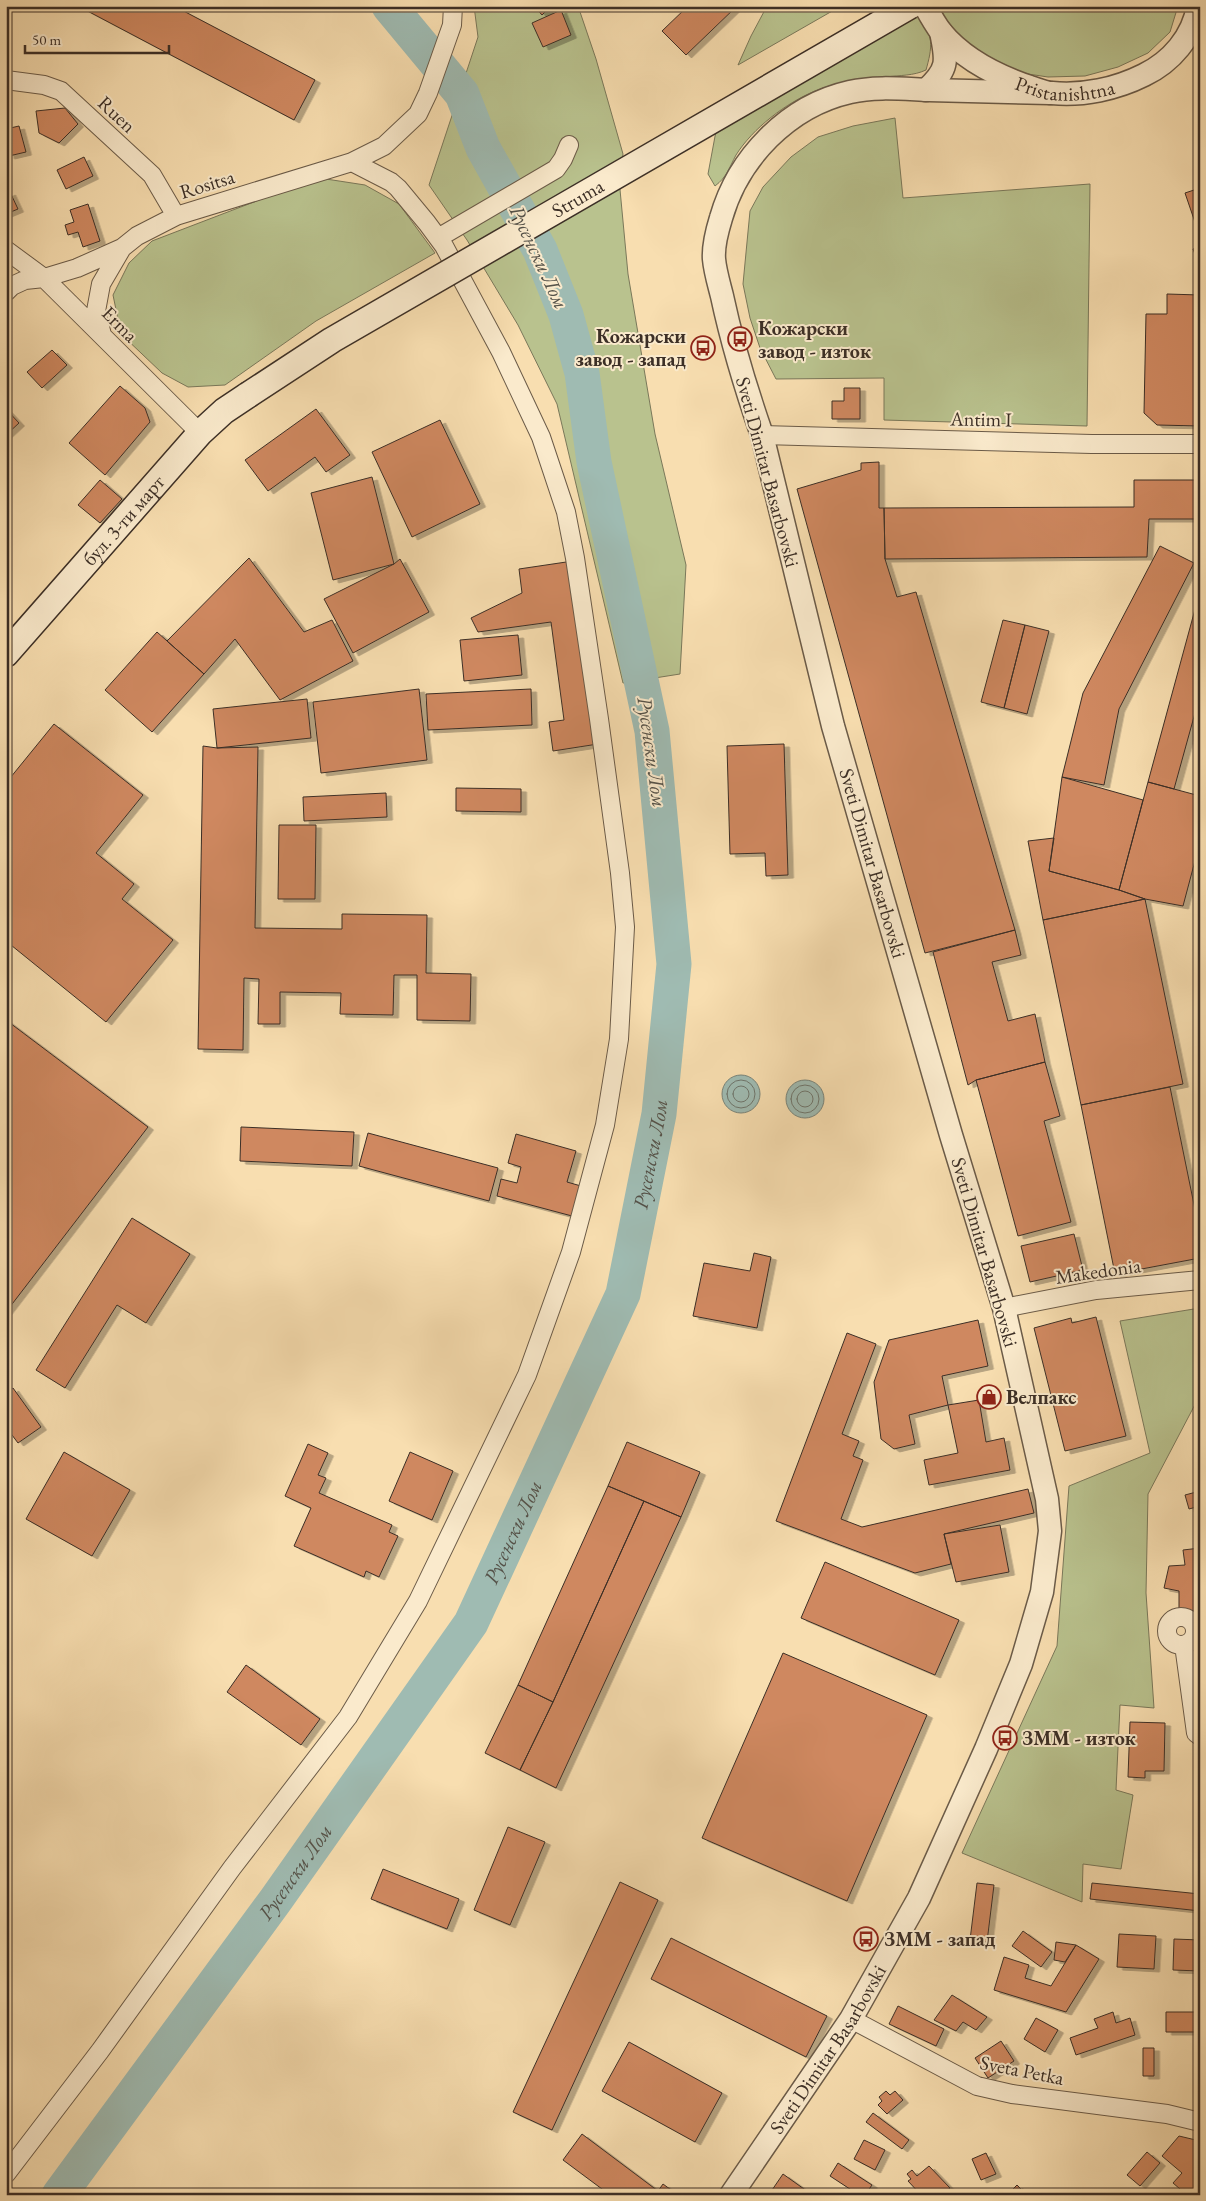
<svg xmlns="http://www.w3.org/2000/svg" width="1206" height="2201" viewBox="0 0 1206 2201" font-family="'EB Garamond',serif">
<defs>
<filter id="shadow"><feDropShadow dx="5.5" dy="3" stdDeviation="0" flood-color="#0004"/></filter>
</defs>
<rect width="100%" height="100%" fill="#f8deb0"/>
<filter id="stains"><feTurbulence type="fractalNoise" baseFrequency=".004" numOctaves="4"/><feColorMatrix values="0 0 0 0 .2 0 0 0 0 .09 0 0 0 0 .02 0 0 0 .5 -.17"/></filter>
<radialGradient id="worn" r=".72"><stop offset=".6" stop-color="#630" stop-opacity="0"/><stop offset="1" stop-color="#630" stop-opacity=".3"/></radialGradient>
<path fill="#b9c28e" stroke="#7a785a" d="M 474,6 L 578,6 L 596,59 L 623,154 L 619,179 L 628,274 L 655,434 L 686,565 L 680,674 L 623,683 L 557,404 L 518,325 L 467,240 L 429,185 L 478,37 Z
M 767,6 L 841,6 L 738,65 L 751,36 Z
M 943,6 L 1178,6 L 1170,32 L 1148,53 L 1118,67 L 1085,76 L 1048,77 L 1008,71 L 976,56 L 934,11 Z
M 917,17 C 935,32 932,49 926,70 C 913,76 901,75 886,77 C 862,79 837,82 815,91 C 786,103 753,128 736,155 C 729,168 727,177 715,186 L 708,174 L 716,131 Z
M 895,118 L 903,198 L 1090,184 L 1087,426 L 884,420 L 884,378 L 776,379 L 760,348 L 750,318 L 743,284 L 750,211 L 763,187 L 791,157 L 818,137 L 853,126 Z
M 326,179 L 365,185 L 399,204 L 435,253 L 316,321 L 225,385 L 188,387 L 162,373 L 121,334 L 113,295 L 129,263 L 152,241 L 293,187 Z
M 1200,1308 L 1200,1395 L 1148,1494 L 1146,1593 L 1154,1708 L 1120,1705 L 1116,1790 L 1133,1795 L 1121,1869 L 1083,1864 L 1082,1902 L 962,1853 L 1057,1646 L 1069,1486 L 1150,1453 L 1120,1321 Z"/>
<path fill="#9fbbb2" stroke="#77837a" d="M722 1094a19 19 0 1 1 38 0a19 19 0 1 1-38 0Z
M786 1099a19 19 0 1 1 38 0a19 19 0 1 1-38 0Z"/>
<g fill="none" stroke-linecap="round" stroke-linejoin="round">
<path stroke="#6e756c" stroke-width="1" d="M727 1094a14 14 0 1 1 28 0a14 14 0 1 1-28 0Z
M791 1099a14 14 0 1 1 28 0a14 14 0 1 1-28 0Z
M733 1094a8 8 0 1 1 16 0a8 8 0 1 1-16 0Z
M797 1099a8 8 0 1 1 16 0a8 8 0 1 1-16 0Z"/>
<path stroke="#9fbbb2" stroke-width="35" id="s1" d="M 59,2195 L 275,1901 L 471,1623 L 623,1294 L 659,1114 L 674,964 L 652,731 L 594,462 L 582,373 L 566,315 L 540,250 L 483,148 L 462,94 L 389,6"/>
</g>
<path fill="#cf8860" stroke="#3c2f26" filter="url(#shadow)" d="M 78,6 L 174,6 L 315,80 L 294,120 Z
M 534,6 L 551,6 L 542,15 Z
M 688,6 L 737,6 L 686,55 L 662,31 Z
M 561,10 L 571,35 L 543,47 L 532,23 Z
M 65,108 L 78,124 L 59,143 L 39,133 L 36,111 Z
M 19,126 L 26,152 L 9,156 L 6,145 L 6,129 Z
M 84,157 L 93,176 L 66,189 L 57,170 Z
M 1200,188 L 1200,237 L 1185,193 Z
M 10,192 L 18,209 L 6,214 L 6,194 Z
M 88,204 L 100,241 L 83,247 L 78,232 L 68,235 L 65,225 L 74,222 L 70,210 Z
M 1200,247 L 1200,268 L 1193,249 Z
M 1167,294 L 1200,295 L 1200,426 L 1157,425 L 1144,413 L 1146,314 L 1167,314 Z
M 52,350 L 67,365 L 42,388 L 27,372 Z
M 120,386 L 145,408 L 150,422 L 105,475 L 69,443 Z
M 844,388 L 860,388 L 860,419 L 832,419 L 832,401 L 844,401 Z
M 6,409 L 19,423 L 6,435 Z
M 316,409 L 350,455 L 326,472 L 315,457 L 268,491 L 245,460 Z
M 440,420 L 480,504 L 412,537 L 372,452 Z
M 879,462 L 879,508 L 884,508 L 885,559 L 897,597 L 916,592 L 1015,930 L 925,953 L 797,489 L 861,470 L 861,463 Z
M 372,477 L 394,564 L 333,580 L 311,493 Z
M 100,480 L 122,499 L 100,523 L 78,505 Z
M 1134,480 L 1200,480 L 1200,519 L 1149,519 L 1147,557 L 885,559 L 884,508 L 1134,507 Z
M 1160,546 L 1194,563 L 1119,709 L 1104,785 L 1062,777 L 1083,693 Z
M 249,558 L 304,632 L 332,620 L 353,661 L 280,700 L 235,639 L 204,674 L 167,641 Z
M 400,559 L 429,612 L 353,653 L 324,599 L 394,564 Z
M 573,561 L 598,744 L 553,751 L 549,722 L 564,720 L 551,622 L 478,632 L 471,618 L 522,593 L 519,569 Z
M 1200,591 L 1200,695 L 1174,789 L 1148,782 Z
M 1003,620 L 1025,625 L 1004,708 L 981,702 Z
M 1025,625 L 1049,631 L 1027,714 L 1004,708 Z
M 157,632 L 204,674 L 152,732 L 105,690 Z
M 518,635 L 522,675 L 464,681 L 460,640 Z
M 419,689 L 427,760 L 321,773 L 313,702 Z
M 531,689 L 532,725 L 428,730 L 426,694 Z
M 307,699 L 311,738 L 217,748 L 213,709 Z
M 54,724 L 143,795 L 96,853 L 134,884 L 122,899 L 173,940 L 106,1022 L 6,941 L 6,783 Z
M 784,744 L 788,875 L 766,876 L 765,853 L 730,854 L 727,746 Z
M 203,746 L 217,748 L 258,747 L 255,928 L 342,929 L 342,914 L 427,915 L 426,973 L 471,974 L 470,1021 L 417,1020 L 417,975 L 394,975 L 393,1015 L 340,1014 L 341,993 L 280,992 L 280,1024 L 258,1024 L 259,979 L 244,978 L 243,1050 L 198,1049 Z
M 1062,777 L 1143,800 L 1119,890 L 1049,871 Z
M 1148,782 L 1200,796 L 1200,842 L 1183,906 L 1145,899 L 1119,890 Z
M 456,788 L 521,789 L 521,812 L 456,811 Z
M 386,793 L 387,817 L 304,821 L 303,797 Z
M 279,825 L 316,825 L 315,899 L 278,899 Z
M 1054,838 L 1049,871 L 1119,890 L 1145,899 L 1043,920 L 1028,841 Z
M 1145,899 L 1183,1084 L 1081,1105 L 1043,920 Z
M 1015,930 L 1021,955 L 992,962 L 1008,1021 L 1035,1014 L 1045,1062 L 976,1080 L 968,1085 L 933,952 Z
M 6,1020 L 148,1127 L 6,1312 Z
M 1045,1062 L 1060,1116 L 1044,1121 L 1071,1222 L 1018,1236 L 976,1080 Z
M 1170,1087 L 1200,1234 L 1200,1258 L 1115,1274 L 1081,1105 Z
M 241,1127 L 354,1132 L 352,1166 L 240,1161 Z
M 368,1133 L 498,1168 L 489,1201 L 359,1166 Z
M 516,1134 L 576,1151 L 567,1182 L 581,1186 L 572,1216 L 497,1196 L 501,1179 L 517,1183 L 521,1167 L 508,1163 Z
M 132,1218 L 190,1254 L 146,1323 L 117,1305 L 65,1388 L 36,1370 Z
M 1074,1234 L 1083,1270 L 1030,1282 L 1021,1246 Z
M 754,1253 L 771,1257 L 757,1328 L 693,1316 L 704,1263 L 750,1271 Z
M 1096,1317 L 1126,1436 L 1065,1451 L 1034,1328 L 1071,1318 L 1072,1323 Z
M 978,1320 L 988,1366 L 942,1376 L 948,1405 L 909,1415 L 915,1444 L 894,1449 L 881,1439 L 874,1382 L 889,1340 Z
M 847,1333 L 876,1344 L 842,1434 L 859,1441 L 853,1456 L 863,1460 L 841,1519 L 862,1527 L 1028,1489 L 1034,1513 L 944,1534 L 951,1564 L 915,1573 L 776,1521 Z
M 13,1388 L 41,1427 L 18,1443 L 6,1427 L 6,1393 Z
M 979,1400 L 986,1442 L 1004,1438 L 1010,1470 L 929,1485 L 924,1460 L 958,1453 L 948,1405 Z
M 627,1442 L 700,1472 L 681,1517 L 608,1486 Z
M 308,1444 L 328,1453 L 318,1475 L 326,1478 L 319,1493 L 392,1525 L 389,1532 L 398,1536 L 379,1577 L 366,1571 L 364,1577 L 294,1546 L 311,1508 L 285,1496 Z
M 64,1452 L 130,1490 L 92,1556 L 26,1519 Z
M 410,1452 L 453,1471 L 432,1520 L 389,1501 Z
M 608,1486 L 644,1501 L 553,1702 L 518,1685 Z
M 1200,1491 L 1200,1506 L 1189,1509 L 1185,1495 Z
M 644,1501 L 681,1517 L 556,1788 L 520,1770 L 553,1702 Z
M 1000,1525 L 1009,1572 L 956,1582 L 944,1534 Z
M 1200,1548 L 1198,1611 L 1179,1611 L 1179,1591 L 1164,1588 L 1169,1566 L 1185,1565 L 1183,1550 Z
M 825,1562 L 959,1620 L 935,1675 L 801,1618 Z
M 783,1653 L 927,1715 L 847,1901 L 702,1838 Z
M 246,1665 L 320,1719 L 301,1745 L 227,1692 Z
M 518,1685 L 553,1702 L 520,1770 L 485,1753 Z
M 1130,1722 L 1165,1723 L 1164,1771 L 1145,1771 L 1145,1778 L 1128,1777 Z
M 508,1827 L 545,1842 L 510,1925 L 474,1910 Z
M 383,1869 L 459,1899 L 447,1929 L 371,1899 Z
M 620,1882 L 658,1900 L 552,2130 L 513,2112 Z
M 977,1883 L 994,1885 L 987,1942 L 970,1940 Z
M 1092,1883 L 1200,1894 L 1200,1911 L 1090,1899 Z
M 1023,1931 L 1052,1952 L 1041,1967 L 1012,1946 Z
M 1119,1934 L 1156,1936 L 1154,1969 L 1117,1967 Z
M 671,1938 L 827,2016 L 806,2057 L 651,1979 Z
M 1174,1939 L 1200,1940 L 1200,1971 L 1173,1970 Z
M 1056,1942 L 1076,1945 L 1065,1962 L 1054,1960 Z
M 1076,1945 L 1099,1959 L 1066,2012 L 994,1990 L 1004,1957 L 1029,1965 L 1025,1978 L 1051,1986 Z
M 952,1995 L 987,2017 L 976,2030 L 963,2022 L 956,2031 L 934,2020 Z
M 898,2006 L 944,2029 L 936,2046 L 889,2024 Z
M 1113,2012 L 1116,2023 L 1130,2018 L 1135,2035 L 1076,2055 L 1070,2038 L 1098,2028 L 1094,2019 Z
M 1166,2012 L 1196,2012 L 1196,2032 L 1166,2032 Z
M 1036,2018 L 1058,2030 L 1045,2052 L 1024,2039 Z
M 1001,2041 L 1014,2061 L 988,2078 L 975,2058 Z
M 629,2042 L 722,2093 L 695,2142 L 602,2091 Z
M 1143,2048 L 1154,2048 L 1154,2076 L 1143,2076 Z
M 886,2091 L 890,2095 L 895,2091 L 903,2100 L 887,2114 L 878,2105 L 882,2101 L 879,2097 Z
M 873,2113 L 909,2140 L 902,2149 L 866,2122 Z
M 582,2134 L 658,2191 L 663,2184 L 678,2195 L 610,2195 L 563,2160 Z
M 1179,2136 L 1200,2141 L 1200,2195 L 1187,2195 L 1173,2183 L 1182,2173 L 1162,2156 Z
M 864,2140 L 885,2150 L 875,2170 L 854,2159 Z
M 1147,2152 L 1160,2163 L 1140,2186 L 1127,2175 Z
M 986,2153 L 996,2174 L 981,2180 L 972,2159 Z
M 838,2163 L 872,2185 L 865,2195 L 859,2195 L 830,2176 Z
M 929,2166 L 950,2188 L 942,2195 L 921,2195 L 908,2181 L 911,2179 L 907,2174 L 912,2170 L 917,2176 Z
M 783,2174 L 804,2189 L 800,2195 L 778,2195 L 772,2190 Z
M 1017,2185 L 1027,2195 L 1007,2195 Z"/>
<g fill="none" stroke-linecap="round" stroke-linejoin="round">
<g stroke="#6b5b48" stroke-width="20">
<path id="minor" d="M 6,80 L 44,85 L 61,91 L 152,175 L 176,216
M 438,238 L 556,169 L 563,159 L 569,145
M 6,250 L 44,278 L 200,433
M 6,292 L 12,286 L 25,280 L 44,278 L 77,268 L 122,248 L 137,236 L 176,216 L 352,162 L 384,146 L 418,114 L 428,93 L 452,25 L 453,6
M 102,335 L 96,311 L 101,284 L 122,248
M 762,435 L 1092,444 L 1200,444
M 1004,1308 L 1096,1290 L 1200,1280
M1167 1631a14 14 0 1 1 28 0a14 14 0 1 1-28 0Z
M 1184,1645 L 1196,1733 L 1200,1736
M 851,2019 L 977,2086 L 1012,2094 L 1167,2114 L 1200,2122
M 6,2174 L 100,2051 L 232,1868 L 348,1717 L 418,1601 L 527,1375 L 571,1252 L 605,1125 L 619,1039 L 625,927 L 620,873 L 599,719 L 575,558 L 566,512 L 541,437 L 501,352 L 444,246 L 427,223 L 398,188 L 391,182 L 352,162"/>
</g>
<g stroke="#6b5b48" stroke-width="25">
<g id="tertiary">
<path id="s2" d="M 925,6 C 930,15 935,24 941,32 C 964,60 997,76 1030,87 C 1037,89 1045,93 1052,93 C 1083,96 1116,89 1144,75 C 1171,62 1193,37 1198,6"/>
<path d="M 926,90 C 949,69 947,61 941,32"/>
<path id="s3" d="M 731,2195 L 851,2019 L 919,1898 L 986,1749 L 1021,1664 L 1042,1592 L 1050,1531 L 1047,1499 L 1004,1308 L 951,1135 L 833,726 L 762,435 C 746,389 732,343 722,296 C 719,284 715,271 714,259 C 713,246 717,231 721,218 C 738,158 788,106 850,92 C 876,86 903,89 929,90 C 970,91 1010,92 1050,93"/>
</g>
</g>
<g stroke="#3c2f26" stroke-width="28">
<g id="secondary">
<path id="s4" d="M 6,654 L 200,433 L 224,411 L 248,395"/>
</g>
</g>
<use href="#minor" stroke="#faeacc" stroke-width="18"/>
<use href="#tertiary" stroke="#faeacc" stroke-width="22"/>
<use href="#secondary" stroke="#faeacc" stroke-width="25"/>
<g stroke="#3c2f26" stroke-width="28" stroke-linecap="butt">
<g id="secondary-bridge">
<path id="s5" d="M 248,395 L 332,340 L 910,6"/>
</g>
</g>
<use href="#secondary-bridge" stroke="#faeacc" stroke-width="25"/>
</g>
<defs>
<g id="bus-ring" transform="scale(1.25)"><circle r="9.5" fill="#faeacc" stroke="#8f2418" stroke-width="1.5"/><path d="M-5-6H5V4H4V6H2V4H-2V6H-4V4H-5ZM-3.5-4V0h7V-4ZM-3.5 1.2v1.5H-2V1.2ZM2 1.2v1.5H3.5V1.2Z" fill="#8f2418"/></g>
<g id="shop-ring" transform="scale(1.25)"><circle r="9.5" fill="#faeacc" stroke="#8f2418" stroke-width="1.5"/><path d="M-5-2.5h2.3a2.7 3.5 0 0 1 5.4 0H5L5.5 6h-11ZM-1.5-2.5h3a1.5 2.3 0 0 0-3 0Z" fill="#8f2418"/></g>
</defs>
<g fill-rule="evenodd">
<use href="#bus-ring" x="740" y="339"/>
<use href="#bus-ring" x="703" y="348"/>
<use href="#shop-ring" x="989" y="1397"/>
<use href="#bus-ring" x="1005" y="1738"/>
<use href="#bus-ring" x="866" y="1939"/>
</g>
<g text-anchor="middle" stroke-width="4" stroke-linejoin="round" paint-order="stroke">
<g font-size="20" fill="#3c2f26" stroke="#faeacc">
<text dy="7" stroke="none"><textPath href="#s2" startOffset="172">Pristanishtna</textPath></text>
<text transform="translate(117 114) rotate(43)" y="7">Ruen</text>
<text transform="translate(207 184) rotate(-17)" y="7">Rositsa</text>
<text dy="7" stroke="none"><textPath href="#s5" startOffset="384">Struma</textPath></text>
<text transform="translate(120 324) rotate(45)" y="7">Erma</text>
<text transform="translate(981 419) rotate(1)" y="7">Antim I</text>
<text transform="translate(768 472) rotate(75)" y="7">Sveti Dimitar Basarbovski</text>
<text dy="7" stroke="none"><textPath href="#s4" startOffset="178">бул. 3-ти март</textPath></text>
<text transform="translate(873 863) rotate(74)" y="7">Sveti Dimitar Basarbovski</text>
<text transform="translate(985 1252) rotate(74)" y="7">Sveti Dimitar Basarbovski</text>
<text transform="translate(1098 1271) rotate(-8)" y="7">Makedonia</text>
<text dy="7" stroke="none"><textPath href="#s3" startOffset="175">Sveti Dimitar Basarbovski</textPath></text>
<text transform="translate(1022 2070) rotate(11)" y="7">Sveta Petka</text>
</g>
<g font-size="20" font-weight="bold" fill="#3c2f26" stroke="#faeacc" text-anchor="start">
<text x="758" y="335">Кожарски<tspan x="758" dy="23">завод - изток</tspan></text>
<text x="686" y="343" text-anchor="end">Кожарски<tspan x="686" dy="23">завод - запад</tspan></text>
<text x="1006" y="1404">Велпакс</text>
<text x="1022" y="1745">ЗММ - изток</text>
<text x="884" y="1946">ЗММ - запад</text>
</g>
<g font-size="21" font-style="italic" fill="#555249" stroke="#faeacc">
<text transform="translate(539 257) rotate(65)" y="7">Русенски Лом</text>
<text transform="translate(652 752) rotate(82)" y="7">Русенски Лом</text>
<text dy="7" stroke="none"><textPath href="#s1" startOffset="1210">Русенски Лом</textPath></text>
<text dy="7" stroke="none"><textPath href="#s1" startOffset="805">Русенски Лом</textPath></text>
<text dy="7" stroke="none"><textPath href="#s1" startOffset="400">Русенски Лом</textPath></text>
</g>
</g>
<rect width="1206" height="2201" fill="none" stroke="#f8deb0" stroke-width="25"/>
<rect x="8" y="8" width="1191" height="2186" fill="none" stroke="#3c2f26" stroke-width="2.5"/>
<rect x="12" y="12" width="1181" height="2176" fill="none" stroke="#3c2f26"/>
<path d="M25 45v8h144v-8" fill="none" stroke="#3c2f26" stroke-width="2.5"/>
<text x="32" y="45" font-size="15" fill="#3c2f26" stroke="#faeacc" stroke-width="4" paint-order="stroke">50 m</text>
<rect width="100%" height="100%" filter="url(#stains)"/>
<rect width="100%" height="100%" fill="url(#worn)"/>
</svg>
